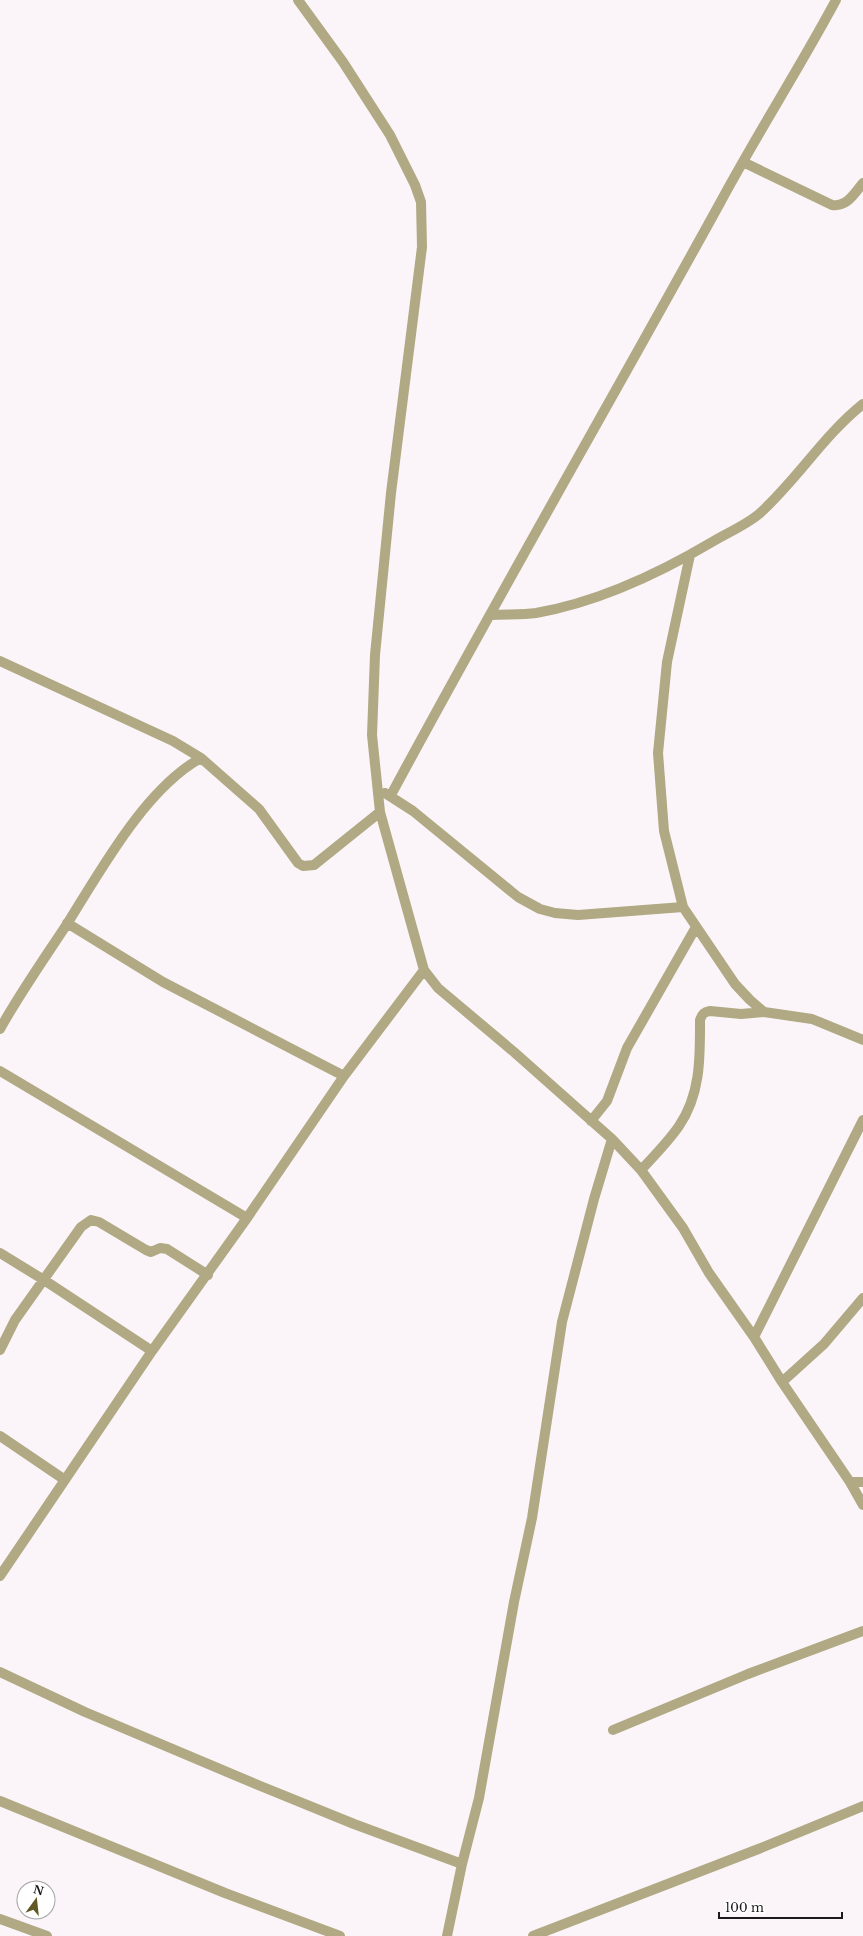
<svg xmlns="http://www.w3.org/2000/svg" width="863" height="1936" viewBox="0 0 863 1936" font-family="'Libre Baskerville',serif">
<rect width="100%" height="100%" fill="#fbf5f9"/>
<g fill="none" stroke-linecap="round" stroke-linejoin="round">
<path stroke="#b0a983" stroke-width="10" d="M 298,0 L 343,62 L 390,135 L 415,185 L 421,202 L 422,247 L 391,493 L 375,655 L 372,735 L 380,812 L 424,970 L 438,988 L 514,1052 L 612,1139 L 641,1170 L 683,1228 L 709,1273 L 754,1337 L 782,1382 L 850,1482 L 863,1505
M 743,162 L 832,205 C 847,207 854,194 863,183
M 690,555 L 667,662 L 658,753 L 664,831 L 683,907 L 735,984 L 750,1000 L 764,1012 L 812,1019 L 863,1040
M 491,615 C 506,614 522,615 536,613 C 599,602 658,574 712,542 C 727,533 746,525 759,514 C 797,480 823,436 863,404
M 0,661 L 173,741 L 201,758 L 259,809 L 298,863 L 303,866 L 314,865 L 380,812
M 385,793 L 413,811 L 518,897 L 540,909 L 555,913 L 578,915 L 683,907
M 391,795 C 498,596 611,401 720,203 C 757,134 799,69 836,0
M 67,923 L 163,982 L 344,1076
M 0,1029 C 20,993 44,959 67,924 C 101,870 145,789 201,758
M 0,1071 L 247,1218
M 591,1121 L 607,1101 L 627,1048 L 696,927
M 641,1170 C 654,1156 668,1142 679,1126 C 701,1094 700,1057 700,1020 C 702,1014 704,1012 710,1011 L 741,1014 L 764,1012
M 0,1253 L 44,1280 L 152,1351
M 754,1337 L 863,1120
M 0,1350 L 15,1320 L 81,1227 L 91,1220 L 99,1222 L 146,1250 L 151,1252 L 160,1248 L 167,1249 L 208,1275
M 782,1382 L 824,1344 L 863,1298
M 0,1436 L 65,1480
M 850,1482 L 863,1482
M 0,1576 L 152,1351 L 247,1218 L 344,1076 L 424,970
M 0,1672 L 85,1712 L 258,1785 L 354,1824 L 462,1864
M 613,1730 L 748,1674 L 863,1631
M 0,1801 L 225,1893 L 340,1936
M 0,1919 L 47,1936
M 447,1936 L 462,1864 L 479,1798 L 514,1602 L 532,1518 L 562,1322 L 594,1199 L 612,1139
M 533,1936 L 761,1848 L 863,1806"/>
</g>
<g transform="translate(36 1900) rotate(15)"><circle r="19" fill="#ffffff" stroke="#a4a3a4"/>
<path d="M0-3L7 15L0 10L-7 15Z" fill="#615824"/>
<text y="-6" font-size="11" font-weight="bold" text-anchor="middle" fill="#1b191b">N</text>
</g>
<path d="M719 1912v6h123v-6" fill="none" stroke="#1b191b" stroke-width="2"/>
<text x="725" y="1912" font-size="12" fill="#1b191b" stroke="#ffffff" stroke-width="3" paint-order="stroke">100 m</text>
</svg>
